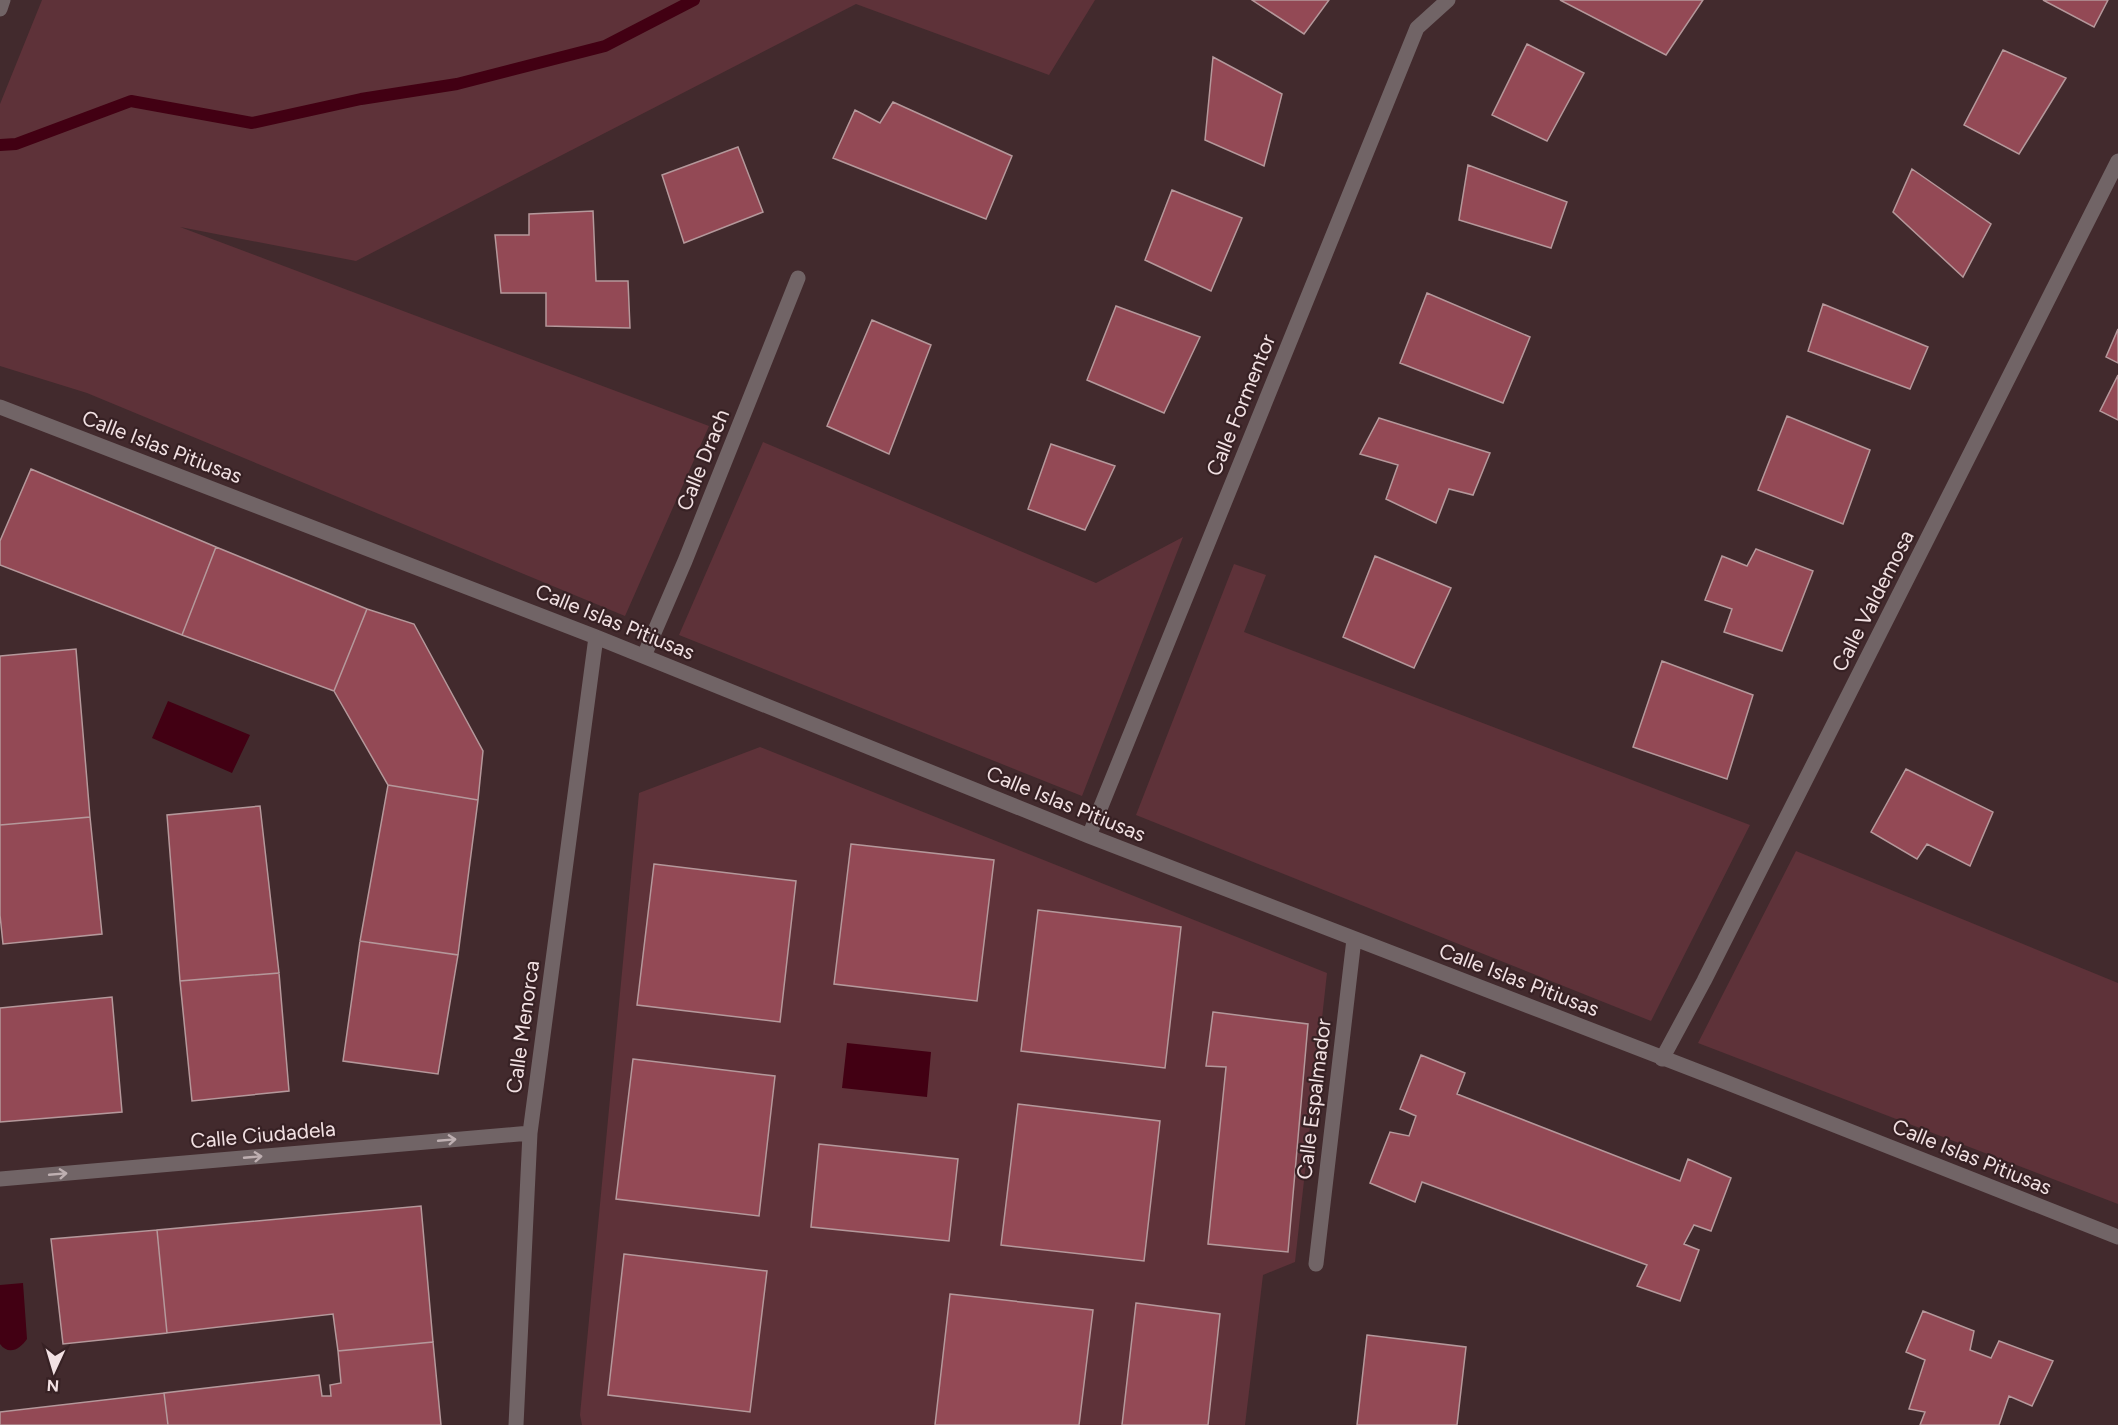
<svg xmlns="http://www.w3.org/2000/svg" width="2118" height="1425" viewBox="0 0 2118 1425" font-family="Figtree,sans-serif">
<rect width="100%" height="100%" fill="#422a2d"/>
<path fill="#5e3239" d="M 42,0 L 1095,0 L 1049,75 L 856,4 L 356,261 L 180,227 L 709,426 L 625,616 L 87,393 L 0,366 L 0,104 Z
M 763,442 L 1096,583 L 1183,537 L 1082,796 L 679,635 Z
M 1234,564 L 1266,575 L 1244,632 L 1750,825 L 1651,1021 L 1136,815 Z
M 760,747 L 1327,973 L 1295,1262 L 1263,1275 L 1245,1425 L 582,1425 L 580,1415 L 639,793 Z
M 1796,851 L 2118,983 L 2118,1204 L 1698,1043 Z"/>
<path fill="#420013" d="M 168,701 L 250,735 L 232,773 L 152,738 Z
M 847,1043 L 931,1052 L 927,1097 L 842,1088 Z
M 23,1283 L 27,1339 C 20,1349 9,1356 0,1344 L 0,1285 Z"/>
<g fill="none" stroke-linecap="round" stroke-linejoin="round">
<path stroke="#420013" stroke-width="12" d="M 0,145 L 16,144 L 131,101 L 252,123 L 361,99 L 457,84 L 605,46 L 694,0"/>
</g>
<path fill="#934955" stroke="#b5989b" stroke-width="1.5" d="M 1252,0 L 1329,0 L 1304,34 Z
M 1560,0 L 1703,0 L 1666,55 Z
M 2043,0 L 2108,0 L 2094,27 Z
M 1527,44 L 1584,73 L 1547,141 L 1492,115 Z
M 2003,50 L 2066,78 L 2019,154 L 1964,125 Z
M 1213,57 L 1282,94 L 1264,166 L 1205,140 Z
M 893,102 L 1012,156 L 986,219 L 833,158 L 855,110 L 880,123 Z
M 738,147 L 763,212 L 684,243 L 662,175 Z
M 1468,165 L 1567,202 L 1551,248 L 1459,220 Z
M 1912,169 L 1991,224 L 1963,277 L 1893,212 Z
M 1172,190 L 1242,218 L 1211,291 L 1145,260 Z
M 593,211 L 596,281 L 628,281 L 630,328 L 546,326 L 546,293 L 501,293 L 495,235 L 529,235 L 529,214 Z
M 1427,293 L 1530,337 L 1503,403 L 1400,363 Z
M 1823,304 L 1928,347 L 1910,389 L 1808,351 Z
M 1116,306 L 1200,337 L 1164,413 L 1087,380 Z
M 872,320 L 931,345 L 889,454 L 827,426 Z
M 2118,329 L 2118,363 L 2106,357 Z
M 2118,375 L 2118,420 L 2100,411 Z
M 1787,416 L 1870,450 L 1843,524 L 1758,490 Z
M 1379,418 L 1490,453 L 1473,495 L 1449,489 L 1436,523 L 1386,499 L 1398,465 L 1360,454 Z
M 1051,444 L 1115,466 L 1085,530 L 1028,509 Z
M 31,469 L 216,547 L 182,635 L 0,565 L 0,541 Z
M 216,547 L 367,609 L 334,691 L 182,635 Z
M 1756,549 L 1813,571 L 1782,651 L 1724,632 L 1732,609 L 1705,600 L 1722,556 L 1747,566 Z
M 1375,556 L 1451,588 L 1414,668 L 1343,637 Z
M 367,609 L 414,624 L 483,751 L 478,800 L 388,785 L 334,691 Z
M 76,649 L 90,817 L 0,825 L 0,656 Z
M 1662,661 L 1753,695 L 1727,779 L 1633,747 Z
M 1906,769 L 1993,812 L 1970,866 L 1927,844 L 1917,859 L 1871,832 Z
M 388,785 L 478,800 L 458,955 L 360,941 Z
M 260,806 L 279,973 L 180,981 L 167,815 Z
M 90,817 L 102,934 L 3,944 L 0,915 L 0,825 Z
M 851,844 L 994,860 L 977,1001 L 834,984 Z
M 654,864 L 796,881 L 780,1022 L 637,1005 Z
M 1038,910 L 1181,927 L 1165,1068 L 1021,1051 Z
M 360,941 L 458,955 L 438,1074 L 343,1061 Z
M 279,973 L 289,1091 L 192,1101 L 180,981 Z
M 112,997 L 122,1112 L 0,1122 L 0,1008 Z
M 1213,1012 L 1308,1024 L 1288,1252 L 1208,1244 L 1226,1067 L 1206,1066 Z
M 1421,1055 L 1465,1073 L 1457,1094 L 1680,1181 L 1688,1159 L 1731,1178 L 1711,1231 L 1694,1225 L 1684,1244 L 1699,1250 L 1680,1301 L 1637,1286 L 1647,1265 L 1422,1182 L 1415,1202 L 1370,1183 L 1390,1132 L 1409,1136 L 1416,1116 L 1400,1109 Z
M 633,1059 L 775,1076 L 759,1216 L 616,1199 Z
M 1018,1104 L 1160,1121 L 1144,1261 L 1001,1245 Z
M 819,1144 L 958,1159 L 949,1241 L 811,1227 Z
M 421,1206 L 433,1342 L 338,1351 L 333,1314 L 167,1333 L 157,1230 Z
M 157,1230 L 167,1333 L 63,1344 L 51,1239 Z
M 624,1254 L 767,1271 L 750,1412 L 608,1395 Z
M 950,1294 L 1093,1310 L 1079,1425 L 935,1425 Z
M 1136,1303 L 1220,1314 L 1208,1425 L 1122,1425 Z
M 1923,1311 L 1974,1331 L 1970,1350 L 1991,1358 L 1999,1341 L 2053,1361 L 2032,1406 L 2009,1396 L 1999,1425 L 1920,1425 L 1925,1412 L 1909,1409 L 1925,1360 L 1906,1352 Z
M 1367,1335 L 1466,1347 L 1457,1425 L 1357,1425 Z
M 433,1342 L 441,1425 L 168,1425 L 164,1393 L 319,1375 L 322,1396 L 331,1396 L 330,1385 L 341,1383 L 338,1351 Z
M 164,1393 L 168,1425 L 0,1425 L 0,1412 Z"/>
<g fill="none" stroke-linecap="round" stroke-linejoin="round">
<path stroke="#716466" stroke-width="15" d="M 0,9 L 3,0
M 0,407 L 596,637 L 1089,836 L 1723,1081 L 2118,1237
M 644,656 L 685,561 L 798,278
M 1089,836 L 1417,28 L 1448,0
M 1662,1059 L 1704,981 L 2118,161
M 0,1179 L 530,1133
M 1316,1264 L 1354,939
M 516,1425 L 530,1133 L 596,637"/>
</g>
<defs><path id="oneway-shaft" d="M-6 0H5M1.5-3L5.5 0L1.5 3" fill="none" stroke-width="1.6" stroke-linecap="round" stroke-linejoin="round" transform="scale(1.5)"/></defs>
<g stroke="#beafb1">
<use href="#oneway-shaft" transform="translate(447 1140) rotate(-5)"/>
<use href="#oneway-shaft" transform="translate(253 1157) rotate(-5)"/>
<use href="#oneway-shaft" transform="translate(58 1174) rotate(-5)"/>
</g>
<g text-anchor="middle" stroke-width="4.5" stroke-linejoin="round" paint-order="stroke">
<g font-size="21" fill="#f2e1e3" stroke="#372124">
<text transform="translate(1241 405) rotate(-68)" y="7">Calle Formentor</text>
<text transform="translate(162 447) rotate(21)" y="7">Calle Islas Pitiusas</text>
<text transform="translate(703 460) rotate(-68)" y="7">Calle Drach</text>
<text transform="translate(1873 601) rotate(-63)" y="7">Calle Valdemosa</text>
<text transform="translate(615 622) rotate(22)" y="7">Calle Islas Pitiusas</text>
<text transform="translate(1066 804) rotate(22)" y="7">Calle Islas Pitiusas</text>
<text transform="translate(1519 980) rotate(21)" y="7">Calle Islas Pitiusas</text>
<text transform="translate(523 1027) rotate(-82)" y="7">Calle Menorca</text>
<text transform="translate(1314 1099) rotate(-83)" y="7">Calle Espalmador</text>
<text transform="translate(263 1135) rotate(-5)" y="7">Calle Ciudadela</text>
<text transform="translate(1972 1157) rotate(22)" y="7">Calle Islas Pitiusas</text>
</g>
</g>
<g transform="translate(54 1371) rotate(184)" stroke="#372124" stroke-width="4.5" paint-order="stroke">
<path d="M0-4.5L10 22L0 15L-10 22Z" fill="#f2e1e3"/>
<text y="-9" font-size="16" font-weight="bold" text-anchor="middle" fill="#f2e1e3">N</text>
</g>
</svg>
